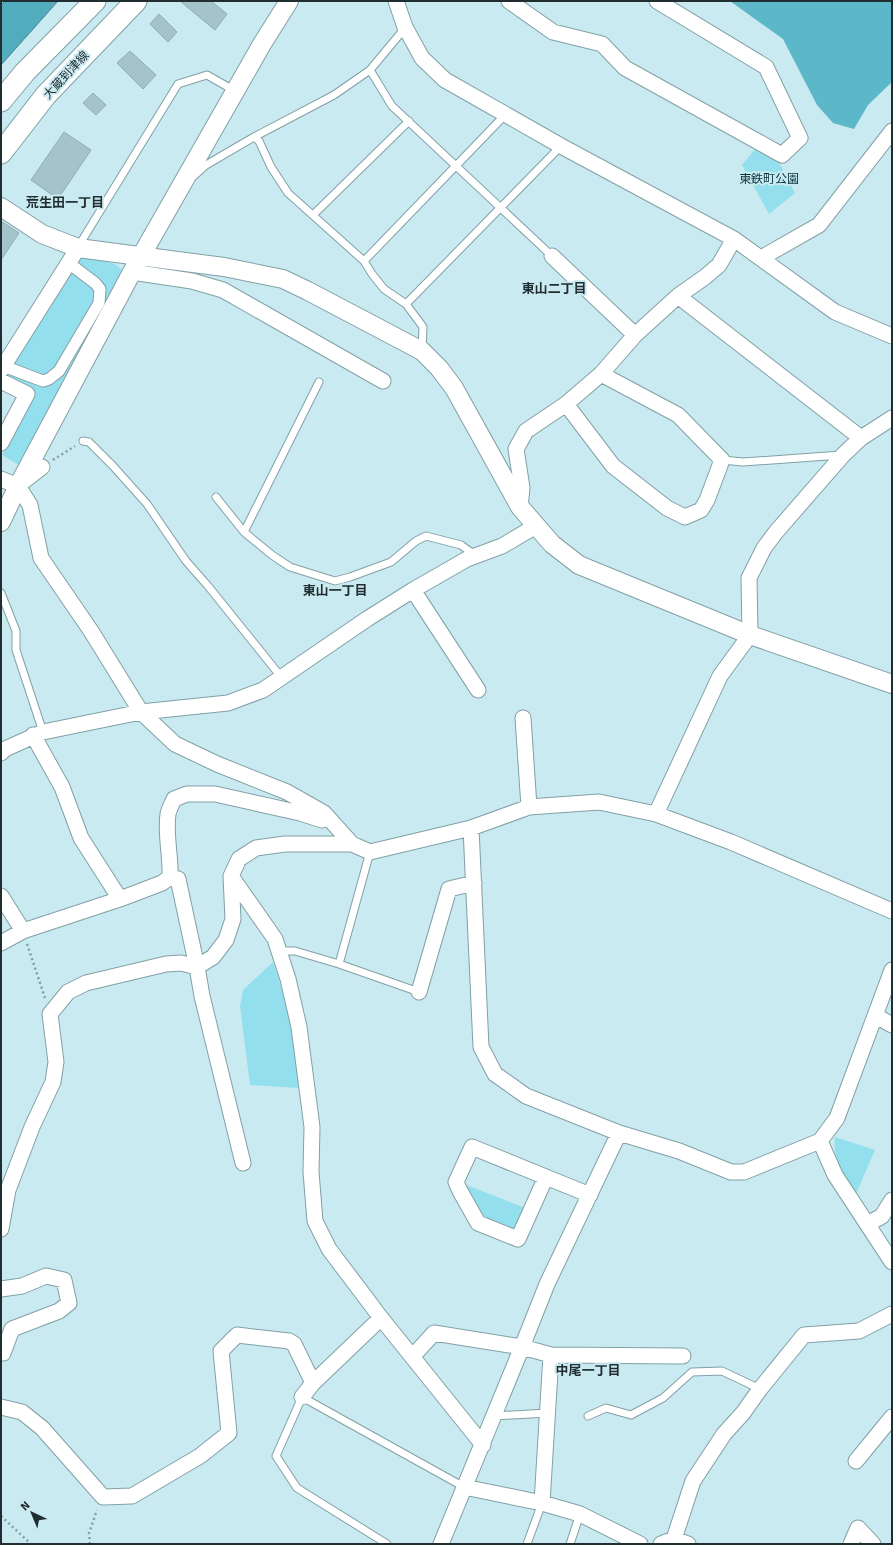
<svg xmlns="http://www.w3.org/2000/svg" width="893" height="1545" viewBox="0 0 893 1545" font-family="Signika,'Noto Sans JP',sans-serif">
<rect width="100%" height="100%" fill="#caeaf1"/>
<path fill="#93dfed" d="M 755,149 L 779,163 L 795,193 L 769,214 L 742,165 Z
M 77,254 L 115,264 L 123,271 L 22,467 L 2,455 L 35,394 L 1,377 Z
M 273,962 L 283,993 L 293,1035 L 299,1088 L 250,1085 L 240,1006 L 243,990 Z
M 835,1137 L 875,1150 L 856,1194 C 844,1176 832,1160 835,1137 Z
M 464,1184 L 525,1208 L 516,1228 L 511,1228 L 480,1217 Z"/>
<path fill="#5cb7c8" d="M 730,1 L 892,1 L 892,82 L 868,105 L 854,129 L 833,123 L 817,105 L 783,39 Z"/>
<path fill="#51acbd" stroke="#438693" d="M 5,1 L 58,1 L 1,65 L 1,5 Z"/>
<path fill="#a4c3ca" stroke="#8dadb3" d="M 180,1 L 211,1 L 227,14 L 215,30 Z
M 159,14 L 177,32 L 168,42 L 150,24 Z
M 130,51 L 156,75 L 143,89 L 117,63 Z
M 93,93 L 106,105 L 96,115 L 83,103 Z
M 64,132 L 91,150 L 58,199 L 31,180 Z
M 1,221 L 19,233 L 1,260 Z"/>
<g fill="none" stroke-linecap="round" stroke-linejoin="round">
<g stroke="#81a0a6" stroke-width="9">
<path id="service" d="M 370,70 L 392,106 L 552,256
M 254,137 L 259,141 L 271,167 L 288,193 L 364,261 L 372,274 L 384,289 L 406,304 L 423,327 L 422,351
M 195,175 L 206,165 L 254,137 L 334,95 L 370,70 L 405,28
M 313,215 L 409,121
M 78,247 L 178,84 L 207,75 L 235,91
M 364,261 L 506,114
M 406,304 L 561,146
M 83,441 L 89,442 L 113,466 L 147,504 L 186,561 L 208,586 L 282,678
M 722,460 L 743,462 L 841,455
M 216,497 L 244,532 L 272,555 L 290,567 L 335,581 L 350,577 L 391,562 L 416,541 L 426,536 L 461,545 L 476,556
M 244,532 L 319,382
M 1,593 L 16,631 L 16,650 L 43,732
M 279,951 L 295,951 L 339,964 L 419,992
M 339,964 L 370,852
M 494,1416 L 548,1413
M 588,1416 L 606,1408 L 631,1415 L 663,1398 L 692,1372 L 722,1371 L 760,1389
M 387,1544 L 297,1488 L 276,1456 L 302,1397 L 464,1487
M 527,1544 L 542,1503
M 570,1544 L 580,1514"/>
</g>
<g stroke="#81a0a6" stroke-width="13">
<path id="pedestrian" d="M 6,367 L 43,381 L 49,379 L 59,371 L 99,303 L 100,289 L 95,283 L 70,264"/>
</g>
<g stroke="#81a0a6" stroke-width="17">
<path id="minor" d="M 396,1 L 405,27 L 422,58 L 445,80 L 561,146 L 734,239 L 835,312 L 892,336
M 509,1 L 553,32 L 602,44 L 625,68 L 782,155 L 800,138 L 766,67 L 657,1
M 552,256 L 635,335
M 761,258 L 819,225 L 892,131
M 132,272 L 192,281 L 223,290 L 383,381
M 678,296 L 861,438
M 1,370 L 78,248
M 1,381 L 27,394 L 1,443
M 566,404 L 613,466 L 667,508 L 685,517 L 701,510 L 707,500 L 722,460 L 678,415 L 601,374
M 1,479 L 18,486 L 30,505 L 41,558 L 91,631 L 141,712 L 175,744 L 217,764 L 287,792 L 324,813 L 352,844 L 370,852 L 471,828 L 529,807 L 599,802 L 656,814 L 731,842 L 892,911
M 20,484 L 42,467
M 520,507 L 522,488 L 516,449 L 526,431 L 566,404 L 601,374 L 635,335 L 678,296 L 705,277 L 719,265 L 734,239
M 413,590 L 478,690
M 523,718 L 529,807
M 33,735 L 62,787 L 81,838 L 120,899
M 1,753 L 5,749 L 43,732 L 141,712 L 228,703 L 263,690 L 367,619 L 413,590 L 467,559 L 502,546 L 536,526
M 656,814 L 720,676 L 750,635 L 749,578 L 764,548 L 776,532 L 843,455 L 861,438 L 892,418
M 471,828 L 481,1047 L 495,1074 L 526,1096 L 619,1133 L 679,1151 L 731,1172 L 744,1172 L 820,1141 L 837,1118 L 892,970
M 231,876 L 275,939 L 288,979 L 299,1027 L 312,1127 L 311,1172 L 315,1221 L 329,1249 L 381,1318 L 483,1445
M 1,896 L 23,931
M 1,943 L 23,931 L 120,899 L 162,883 L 170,877 C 171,856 165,835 168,814 C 169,809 172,804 174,799 L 187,794 L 215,794 L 300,813 L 322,820
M 419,992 L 449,889 L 474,883
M 876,1016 L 892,1025
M 820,1141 L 835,1175 L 892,1262
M 243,1163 L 202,996 L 197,967 L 213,957 L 226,940 L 233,919 L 231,876 L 239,859 L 256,848 L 285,844 L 352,844
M 546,1177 L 518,1239 L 478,1223 L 460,1191 L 456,1182 L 472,1147 L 590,1195
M 868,1224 L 882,1216 L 892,1200
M 1,1229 L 8,1190 L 32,1127 L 53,1082 L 56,1062 L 50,1014 L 68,992 L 86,983 L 166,964 L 181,963 L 197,967 L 178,879 L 170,877
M 1,1289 L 22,1286 L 46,1276 L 64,1280 L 69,1303 L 59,1311 L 12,1329 L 3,1353 L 1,1353
M 412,1357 L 434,1333 L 522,1347 L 547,1284 L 619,1133
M 302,1397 L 313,1383 L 381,1318
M 1,1407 L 22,1412 L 42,1428 L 103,1497 L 132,1496 L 200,1456 L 229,1433 L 221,1351 L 237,1335 L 289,1341 L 294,1344 L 313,1383
M 856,1461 L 892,1417
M 464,1487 L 542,1503 L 580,1514 L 640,1544
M 542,1503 L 551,1355
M 674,1539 L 693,1481 L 724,1434 L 743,1413 L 760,1389 L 804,1335 L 859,1331 L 892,1314
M 441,1544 L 522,1347 L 551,1355 L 683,1356
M 661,1544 L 674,1539 L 688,1544
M 851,1544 L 858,1528 L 873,1544"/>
</g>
<g stroke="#81a0a6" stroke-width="20">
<path id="tertiary" d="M 1,207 L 42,234 L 78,248 L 224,267 L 283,279 L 308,291 L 422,351 L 439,368 L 454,388 L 520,507 L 552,544 L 579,565 L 750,635 L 892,684
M 1,522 L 18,486 L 132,272 L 262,44 L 289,1"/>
</g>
<g stroke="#81a0a6" stroke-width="23">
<path id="secondary" d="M 1,101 L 25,72 L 95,1
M 1,153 L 46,95 L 136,1"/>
</g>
<path stroke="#859ea3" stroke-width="2.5" stroke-dasharray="2 3" stroke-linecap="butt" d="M 49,1 L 55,7
M 53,460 L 75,446
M 27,944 L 45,998
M 1,1516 L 31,1544
M 90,1544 L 89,1533 L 97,1510"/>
<use href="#service" stroke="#fff" stroke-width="7"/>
<use href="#pedestrian" stroke="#fff" stroke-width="11"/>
<use href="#minor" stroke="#fff" stroke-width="15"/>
<use href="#tertiary" stroke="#fff" stroke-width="18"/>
<use href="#secondary" stroke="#fff" stroke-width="21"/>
</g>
<g text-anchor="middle" stroke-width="4" stroke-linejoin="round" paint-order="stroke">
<g font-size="12" fill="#212e31" stroke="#caeaf1">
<text transform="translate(66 75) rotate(-47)" y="4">大蔵到津線</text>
</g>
<g font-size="12" fill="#06333a" stroke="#caeaf1">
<text x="769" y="183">東鉄町公園</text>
</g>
<g font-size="13" font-weight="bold" fill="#212e31" stroke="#caeaf1">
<text x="65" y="207">荒生田一丁目</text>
<text x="554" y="293">東山二丁目</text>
<text x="335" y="595">東山一丁目</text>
<text x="588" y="1375">中尾一丁目</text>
</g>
</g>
<rect width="893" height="1545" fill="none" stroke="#212e31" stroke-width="4"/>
<g transform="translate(32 1513) rotate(316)" stroke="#caeaf1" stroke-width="3" paint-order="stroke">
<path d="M0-3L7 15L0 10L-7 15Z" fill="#212e31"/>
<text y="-6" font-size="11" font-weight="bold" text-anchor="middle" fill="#212e31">N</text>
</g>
</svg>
